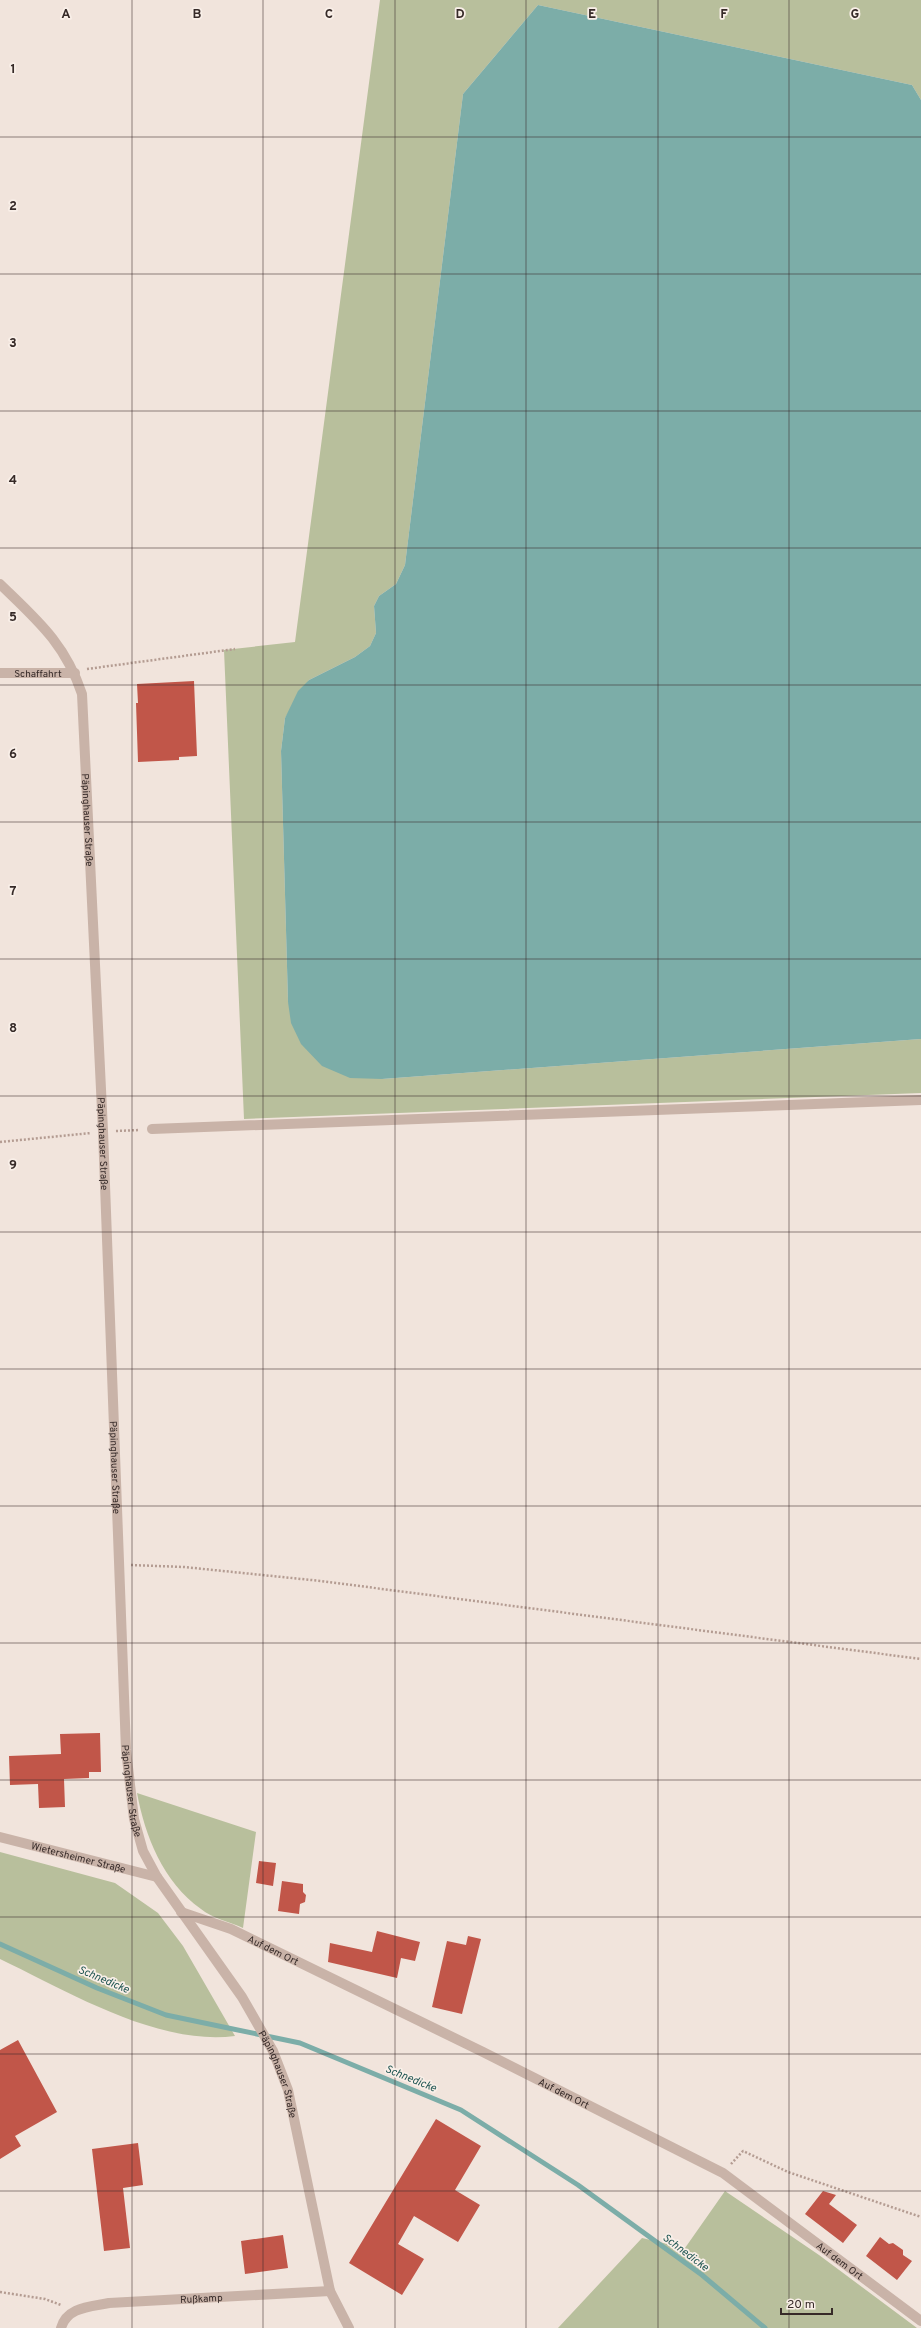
<svg xmlns="http://www.w3.org/2000/svg" width="921" height="2328" viewBox="0 0 921 2328" font-family="Overpass,sans-serif">
<rect width="100%" height="100%" fill="#f1e4dc"/>
<path fill="#b8bf9c" d="M 380,0 L 921,0 L 921,100 L 912,85 L 538,5 L 463,94 L 405,565 L 396,584 L 379,596 L 374,606 L 376,633 L 370,646 L 355,657 L 309,680 L 285,718 L 281,751 L 288,1002 L 382,1079 L 921,1039 L 921,1093 L 244,1119 L 224,650 L 295,642 Z
M 137,1793 L 256,1832 L 243,1928 C 230,1922 212,1918 201,1909 C 163,1882 145,1836 137,1793 Z
M 0,1852 L 115,1883 L 158,1913 L 183,1946 L 235,2036 C 158,2046 69,1992 0,1959 Z
M 725,2191 L 819,2255 L 917,2328 L 558,2328 L 642,2238 L 685,2248 Z"/>
<path fill="#7cada8" d="M 538,5 L 912,85 L 921,100 L 921,1039 L 382,1079 L 350,1078 L 322,1066 L 301,1044 L 291,1023 L 288,1002 L 281,751 L 285,718 L 298,691 L 309,680 L 355,657 L 370,646 L 376,633 L 374,606 L 379,596 L 396,584 L 405,565 L 463,94 Z"/>
<g fill="none" stroke-linecap="round" stroke-linejoin="round">
<path stroke="#7cada8" stroke-width="5" d="M 0,1944 L 97,1988 L 166,2015 L 300,2043 L 461,2110 L 578,2185 L 702,2275 L 765,2328"/>
</g>
<path fill="#c15649" d="M 194,681 L 197,756 L 179,757 L 179,760 L 138,762 L 136,703 L 138,703 L 137,684 Z
M 100,1733 L 101,1772 L 89,1772 L 89,1778 L 64,1779 L 65,1807 L 39,1808 L 38,1784 L 10,1785 L 9,1756 L 61,1754 L 60,1734 Z
M 259,1861 L 276,1863 L 273,1886 L 256,1883 Z
M 282,1881 L 303,1884 L 303,1892 L 306,1895 L 305,1902 L 300,1904 L 299,1914 L 278,1911 Z
M 377,1931 L 420,1942 L 415,1961 L 401,1958 L 397,1978 L 328,1962 L 330,1943 L 372,1952 Z
M 468,1936 L 481,1939 L 462,2014 L 432,2007 L 447,1941 L 466,1945 Z
M 18,2040 L 57,2112 L 15,2136 L 21,2146 L 0,2159 L 0,2050 Z
M 436,2119 L 481,2146 L 455,2190 L 480,2205 L 458,2242 L 414,2216 L 398,2244 L 424,2259 L 402,2295 L 349,2263 Z
M 138,2143 L 143,2185 L 123,2188 L 130,2248 L 104,2251 L 92,2149 Z
M 823,2191 L 836,2195 L 829,2204 L 857,2225 L 843,2243 L 805,2214 Z
M 283,2235 L 288,2268 L 245,2274 L 241,2241 Z
M 880,2237 L 889,2244 L 893,2243 L 903,2250 L 903,2255 L 912,2261 L 897,2280 L 866,2256 Z"/>
<g fill="none" stroke-linecap="round" stroke-linejoin="round">
<path stroke="#b49c92" stroke-width="2.5" stroke-dasharray="2 2" stroke-linecap="butt" d="M 87,669 L 235,649
M 116,1131 L 139,1130
M 0,1142 L 91,1133
M 131,1565 L 184,1567 L 321,1581 L 921,1659
M 731,2164 L 743,2151 L 788,2172 L 921,2217
M 0,2292 L 45,2299 L 61,2305"/>
<g stroke="#c9b3a8" stroke-width="10">
<path id="s1" d="M 0,584 C 37,620 65,643 82,694 L 103,1131 L 126,1750 L 134,1819 L 143,1851 L 157,1877 L 242,1997 L 273,2051 L 288,2090 L 330,2291 L 349,2328"/>
<path id="s2" d="M 0,673 L 75,673"/>
<path d="M 152,1129 L 921,1100"/>
<path id="s3" d="M 0,1837 L 157,1877"/>
<path id="s4" d="M 181,1912 L 231,1929 L 483,2052 L 723,2173 L 921,2321"/>
<path id="s5" d="M 61,2328 C 67,2307 90,2307 109,2303 L 330,2291"/>
</g>
</g>
<path fill="none" stroke="#362a28" stroke-width="1" stroke-opacity="0.55" d="M 132,0 L 132,2328M 263,0 L 263,2328M 395,0 L 395,2328M 526,0 L 526,2328M 658,0 L 658,2328M 789,0 L 789,2328M 0,137 L 921,137M 0,274 L 921,274M 0,411 L 921,411M 0,548 L 921,548M 0,685 L 921,685M 0,822 L 921,822M 0,959 L 921,959M 0,1096 L 921,1096M 0,1232 L 921,1232M 0,1369 L 921,1369M 0,1506 L 921,1506M 0,1643 L 921,1643M 0,1780 L 921,1780M 0,1917 L 921,1917M 0,2054 L 921,2054M 0,2191 L 921,2191"/>
<g text-anchor="middle" stroke-width="3.5" stroke-linejoin="round" paint-order="stroke">
<g font-size="10" fill="#362a28" stroke="#f9efe8">
<text dy="4" stroke="none"><textPath href="#s2" startOffset="38">Schaffahrt</textPath></text>
<text dy="4" stroke="none"><textPath href="#s1" startOffset="265">Päpinghauser Straße</textPath></text>
<text dy="4" stroke="none"><textPath href="#s1" startOffset="589">Päpinghauser Straße</textPath></text>
<text dy="4" stroke="none"><textPath href="#s1" startOffset="913">Päpinghauser Straße</textPath></text>
<text dy="4" stroke="none"><textPath href="#s1" startOffset="1237">Päpinghauser Straße</textPath></text>
<text dy="4" stroke="none"><textPath href="#s3" startOffset="81">Wietersheimer Straße</textPath></text>
<text dy="4" stroke="none"><textPath href="#s4" startOffset="100">Auf dem Ort</textPath></text>
<text dy="4" stroke="none"><textPath href="#s1" startOffset="1561">Päpinghauser Straße</textPath></text>
<text dy="4" stroke="none"><textPath href="#s4" startOffset="424">Auf dem Ort</textPath></text>
<text dy="4" stroke="none"><textPath href="#s4" startOffset="748">Auf dem Ort</textPath></text>
<text dy="4" stroke="none"><textPath href="#s5" startOffset="150">Rußkamp</textPath></text>
</g>
<g font-size="11" font-style="italic" fill="#1f5552" stroke="#f9efe8">
<text transform="translate(104 1979) rotate(23)" y="4">Schnedicke</text>
<text transform="translate(411 2078) rotate(22)" y="4">Schnedicke</text>
<text transform="translate(686 2252) rotate(37)" y="4">Schnedicke</text>
</g>
</g>
<g font-size="13" text-anchor="middle" font-weight="bold" fill="#362a28" stroke="#f9efe8" stroke-width="3.5" stroke-linejoin="round" paint-order="stroke">
<text x="66" y="18">A</text>
<text x="197" y="18">B</text>
<text x="329" y="18">C</text>
<text x="460" y="18">D</text>
<text x="592" y="18">E</text>
<text x="724" y="18">F</text>
<text x="855" y="18">G</text>
<text x="13" y="73">1</text>
<text x="13" y="210">2</text>
<text x="13" y="347">3</text>
<text x="13" y="484">4</text>
<text x="13" y="621">5</text>
<text x="13" y="758">6</text>
<text x="13" y="895">7</text>
<text x="13" y="1032">8</text>
<text x="13" y="1169">9</text>
</g>
<path d="M781 2308v6h51v-6" fill="none" stroke="#362a28" stroke-width="2"/>
<text x="787" y="2308" font-size="12" fill="#362a28" stroke="#f9efe8" stroke-width="3" paint-order="stroke">20 m</text>
</svg>
